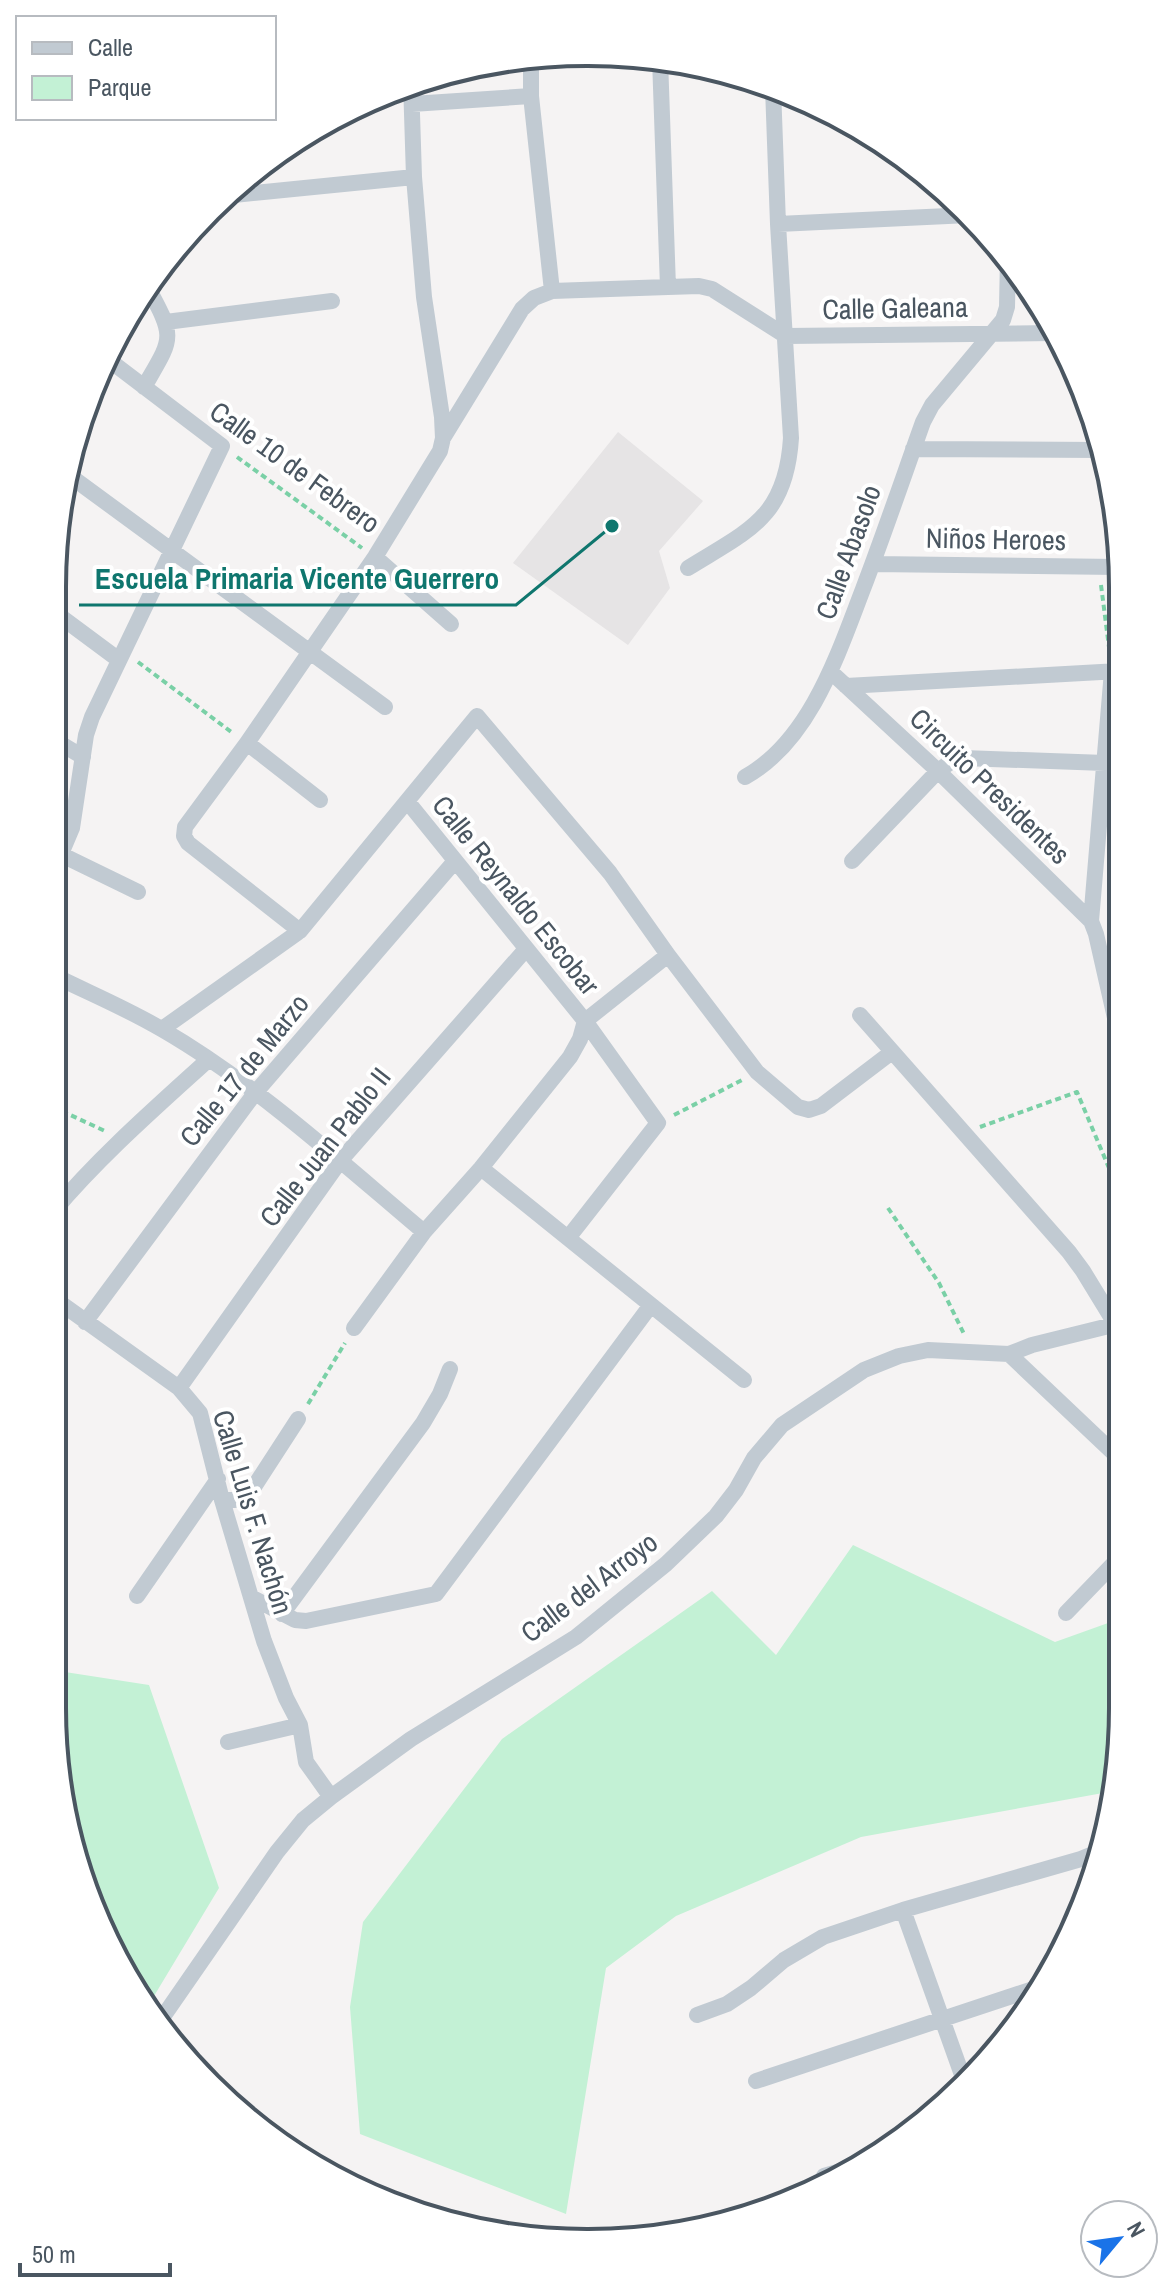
<svg xmlns="http://www.w3.org/2000/svg" width="1175" height="2295" viewBox="0 0 1175 2295" font-family="'Archivo Narrow',sans-serif">
<rect width="100%" height="100%" fill="#f5f3f3"/>
<path fill="#e6e4e5" d="M 618,432 L 703,501 L 659,551 L 670,588 L 628,645 L 513,563 Z"/>
<path fill="#c3f1d5" d="M 853,1545 L 1055,1642 L 1122,1618 L 1122,1742 L 1114,1791 L 861,1837 L 676,1916 L 606,1968 L 566,2214 L 360,2134 L 350,2007 L 363,1922 L 502,1739 L 712,1591 L 776,1655 Z
M 52,1670 L 149,1685 L 219,1888 L 148,2006 L 81,1880 L 52,1708 Z"/>
<g fill="none" stroke-linecap="round" stroke-linejoin="round">
<path stroke="#7ad0a6" stroke-width="4" stroke-dasharray="6 4" stroke-linecap="butt" d="M 792,103 L 812,102
M 237,457 L 362,548
M 1101,585 L 1110,655
M 138,662 L 234,734
M 53,1107 L 105,1131
M 674,1115 L 744,1079
M 980,1127 L 1077,1092 L 1109,1168 L 1120,1219
M 888,1208 L 939,1283 L 965,1336
M 308,1404 L 345,1343"/>
<path stroke="#c1cad2" stroke-width="16" d="M 531,56 L 531,96 L 552,291
M 660,59 L 668,287
M 412,104 L 531,96
M 224,196 L 414,177
M 778,224 L 969,215
M 166,322 L 332,301
M 786,336 L 1053,333
M 144,387 C 173,337 176,339 147,286
M 443,438 L 522,309 L 534,298 L 552,291 L 668,287 L 699,286 L 712,289 L 786,336
M 913,449 L 1100,450
M 66,473 L 385,707
M 375,557 L 451,624
M 873,564 L 1118,567
M 688,568 C 749,530 786,518 791,438 L 778,224 L 773,88
M 53,611 L 119,660
M 831,672 L 938,771 L 1091,921 L 1096,934 L 1120,1040
M 846,686 L 1119,671
M 53,739 L 83,757
M 247,743 L 320,800
M 745,777 C 810,741 838,654 863,589 C 884,534 903,478 923,422 L 932,405 L 1003,320 L 1007,307 L 1008,257
M 407,801 L 585,1021 L 658,1123 L 568,1238
M 62,855 L 138,892
M 852,861 L 938,771 L 952,761 L 963,758 L 1105,763
M 53,873 L 72,828 L 86,735 L 92,717 L 222,446 L 105,357
M 1091,921 L 1112,671
M 300,931 L 188,843 L 184,836 L 185,827 L 247,743 L 375,557 L 440,451 L 443,438 L 442,417 L 424,297 L 414,177 L 411,82
M 53,975 C 89,993 128,1009 163,1030 C 256,1084 342,1163 424,1232
M 860,1015 L 1069,1252 L 1083,1271 L 1116,1325
M 162,1029 L 300,931 L 477,716 L 610,873 L 668,955 L 757,1072 L 798,1107 L 809,1110 L 821,1106 L 892,1052
M 481,1168 L 744,1380
M 52,1213 C 99,1157 154,1109 208,1060
M 52,1297 L 179,1388 L 200,1413 L 222,1500 L 264,1641 L 286,1698 L 300,1725 L 306,1762 L 331,1797
M 85,1322 L 255,1093 L 455,861
M 354,1328 L 424,1232 L 481,1168 L 570,1057 L 580,1039 L 585,1021 L 668,955
M 1009,1354 L 1121,1460
M 179,1388 L 340,1161 L 526,949
M 222,1500 L 235,1500 L 252,1490 L 298,1419
M 137,1596 L 218,1479
M 251,1597 L 295,1620 L 306,1621 L 436,1594 L 651,1305
M 1066,1613 L 1121,1556
M 282,1614 L 423,1423 L 440,1394 L 450,1369
M 228,1742 L 300,1725
M 903,1910 L 966,2086
M 697,2015 L 727,2004 L 751,1988 L 784,1960 L 823,1937 L 903,1910 L 1081,1859 L 1103,1850
M 158,2024 L 277,1852 L 303,1820 L 331,1797 L 411,1739 L 576,1637 L 666,1564 L 716,1516 L 736,1490 L 754,1458 L 782,1425 L 864,1370 L 899,1356 L 928,1350 L 1009,1354 L 1032,1345 L 1121,1323
M 756,2081 L 1036,1988
M 824,2176 L 851,2168"/>
</g>
<g text-anchor="middle" stroke-width="8" stroke-linejoin="round" paint-order="stroke">
<g font-size="28" fill="#4a5661" stroke="#fff">
<text transform="translate(895 308) rotate(-1)" y="10">Calle Galeana</text>
<text transform="translate(295 467) rotate(36)" y="10">Calle 10 de Febrero</text>
<text transform="translate(996 539) rotate(1)" y="10">Niños Heroes</text>
<text transform="translate(848 552) rotate(-70)" y="10">Calle Abasolo</text>
<text transform="translate(990 786) rotate(44)" y="10">Circuito Presidentes</text>
<text transform="translate(516 895) rotate(51)" y="10">Calle Reynaldo Escobar</text>
<text transform="translate(244 1070) rotate(-51)" y="10">Calle 17 de Marzo</text>
<text transform="translate(325 1147) rotate(-52)" y="10">Calle Juan Pablo II</text>
<text transform="translate(253 1512) rotate(73)" y="10">Calle Luis F. Nachón</text>
<text transform="translate(589 1587) rotate(-37)" y="10">Calle del Arroyo</text>
</g>
</g>
<path d="M0 0H1175V2295H0ZM587 66H588A521 521 0 0 1 1109 587V1708A521 521 0 0 1 588 2229H587A521 521 0 0 1 66 1708V587A521 521 0 0 1 587 66Z" fill="#fff" fill-rule="evenodd"/>
<path fill="none" stroke="#4a5661" stroke-width="4" d="M587 66H588A521 521 0 0 1 1109 587V1708A521 521 0 0 1 588 2229H587A521 521 0 0 1 66 1708V587A521 521 0 0 1 587 66Z"/>
<path fill="none" stroke="#0f766e" stroke-width="3" d="M612 526L516 605H79"/>
<circle fill="#0f766e" stroke="#fff" stroke-width="3" cx="612" cy="526" r="8"/>
<g font-size="30" text-anchor="middle" font-weight="bold" fill="#0f766e" stroke="#fff" stroke-width="8" stroke-linejoin="round" paint-order="stroke">
<text x="297" y="589">Escuela Primaria Vicente Guerrero</text>
</g>
<rect x="16" y="16" width="260" height="104" fill="#ffffff" stroke="#b7bbc0" stroke-width="2"/>
<rect x="32" y="42" width="40" height="12" fill="#c1cad2" stroke="#b7bbc0" stroke-width="2"/>
<text x="88" y="56" font-size="24" fill="#4a5661">Calle</text>
<rect x="32" y="76" width="40" height="24" fill="#c3f1d5" stroke="#b7bbc0" stroke-width="2"/>
<text x="88" y="96" font-size="24" fill="#4a5661">Parque</text>
<g transform="translate(1119 2239) rotate(61)"><circle r="38" fill="#ffffff" stroke="#b7bbc0" stroke-width="2"/>
<path d="M0-6L14 30L0 20L-14 30Z" fill="#1a73e8"/>
<text y="-12" font-size="22" font-weight="bold" text-anchor="middle" fill="#4a5661">N</text>
</g>
<path d="M20 2263v12h150v-12" fill="none" stroke="#4a5661" stroke-width="4"/>
<text x="32" y="2263" font-size="24" fill="#4a5661" stroke="#ffffff" stroke-width="6" paint-order="stroke">50 m</text>
</svg>
